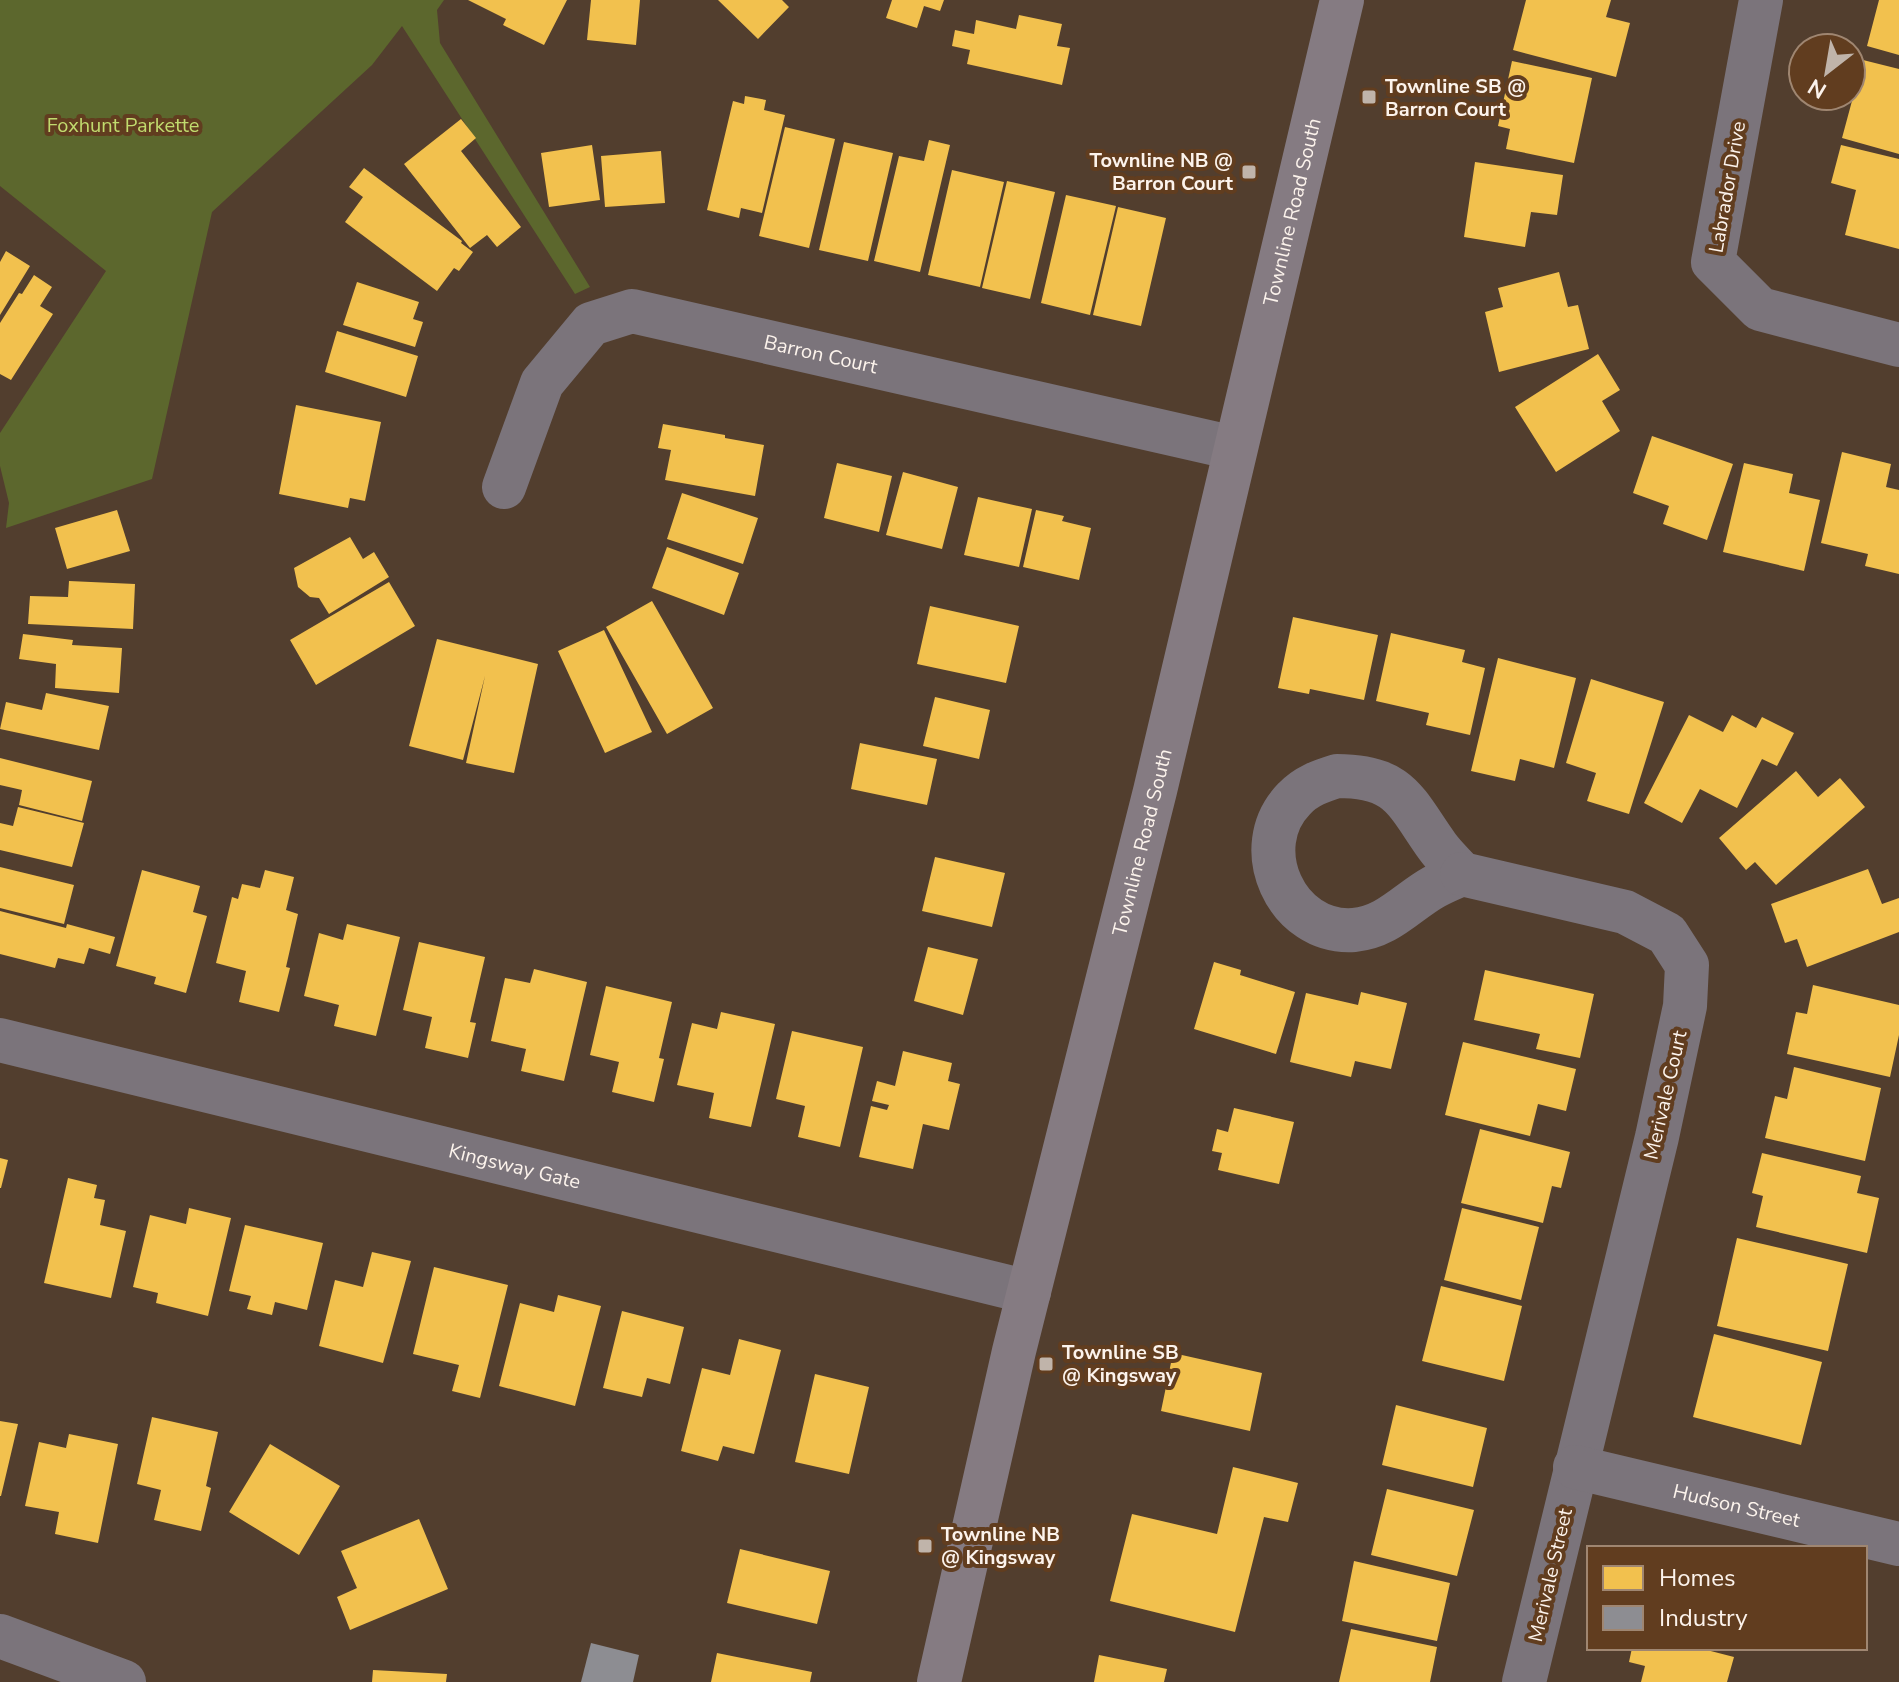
<svg xmlns="http://www.w3.org/2000/svg" width="1899" height="1682" viewBox="0 0 1899 1682" font-family="'Nunito Sans',sans-serif">
<rect width="100%" height="100%" fill="#523e2e"/>
<path fill="#5c672d" d="M 0,0 L 444,0 L 437,10 L 440,43 L 590,287 L 575,294 L 402,26 L 372,65 L 212,212 L 152,479 L 6,528 L 9,503 L 0,466 L 0,433 L 106,271 L 0,186 Z"/>
<path fill="#f2c14e" d="M 468,0 L 567,0 L 544,45 L 503,25 L 506,19 Z
M 591,0 L 640,0 L 636,45 L 587,40 Z
M 718,0 L 782,0 L 789,7 L 758,39 Z
M 892,0 L 944,0 L 940,11 L 924,6 L 917,28 L 886,18 Z
M 1526,0 L 1611,0 L 1606,17 L 1630,23 L 1616,77 L 1513,50 Z
M 1879,0 L 1899,0 L 1899,55 L 1867,46 Z
M 1019,15 L 1062,24 L 1057,46 L 1070,48 L 1062,85 L 967,64 L 970,50 L 952,46 L 955,30 L 974,34 L 976,20 L 1016,29 Z
M 1863,60 L 1899,69 L 1899,154 L 1842,138 Z
M 1512,61 L 1592,78 L 1574,163 L 1506,149 L 1510,129 L 1498,126 Z
M 745,96 L 766,100 L 764,110 L 785,115 L 762,213 L 741,208 L 739,218 L 707,210 L 733,101 L 744,104 Z
M 461,119 L 476,138 L 461,151 L 521,227 L 497,247 L 487,235 L 470,248 L 404,164 Z
M 785,127 L 835,139 L 809,248 L 759,236 Z
M 929,140 L 950,145 L 920,272 L 874,261 L 899,156 L 924,161 Z
M 844,142 L 893,153 L 868,261 L 819,250 Z
M 592,145 L 600,200 L 549,207 L 541,153 Z
M 1841,145 L 1899,159 L 1899,249 L 1845,235 L 1856,190 L 1831,183 Z
M 661,151 L 665,203 L 605,207 L 601,156 Z
M 1475,162 L 1563,175 L 1557,215 L 1531,212 L 1525,247 L 1464,237 Z
M 364,168 L 462,241 L 461,243 L 473,252 L 459,271 L 454,268 L 437,291 L 345,222 L 363,197 L 349,187 Z
M 952,170 L 1004,182 L 980,287 L 928,275 Z
M 1007,181 L 1055,192 L 1030,299 L 982,288 Z
M 1066,195 L 1116,206 L 1090,315 L 1041,303 Z
M 1118,207 L 1166,218 L 1141,326 L 1093,315 Z
M 6,251 L 30,266 L 0,315 L 0,262 Z
M 1559,272 L 1568,307 L 1578,305 L 1589,349 L 1499,372 L 1485,312 L 1503,307 L 1498,288 Z
M 34,275 L 52,287 L 40,306 L 53,314 L 11,380 L 0,374 L 0,323 L 19,293 L 22,294 Z
M 357,282 L 419,302 L 413,319 L 423,322 L 415,347 L 343,325 Z
M 337,331 L 418,356 L 406,397 L 325,372 Z
M 1598,354 L 1620,390 L 1602,401 L 1620,431 L 1556,472 L 1515,407 Z
M 296,405 L 381,422 L 365,501 L 350,498 L 348,508 L 279,494 Z
M 663,424 L 725,435 L 725,438 L 764,445 L 755,496 L 665,480 L 671,450 L 658,448 Z
M 1652,436 L 1733,464 L 1707,540 L 1663,524 L 1669,506 L 1633,493 Z
M 1842,452 L 1891,464 L 1886,487 L 1899,490 L 1899,574 L 1865,566 L 1868,554 L 1821,543 Z
M 837,463 L 892,476 L 879,532 L 824,518 Z
M 1744,463 L 1793,474 L 1789,493 L 1820,500 L 1804,571 L 1723,552 Z
M 903,472 L 958,487 L 942,549 L 886,535 Z
M 682,493 L 758,518 L 743,564 L 667,539 Z
M 978,497 L 1032,509 L 1019,567 L 964,555 Z
M 117,510 L 130,551 L 67,569 L 55,528 Z
M 1036,510 L 1064,516 L 1062,521 L 1091,528 L 1079,580 L 1023,567 Z
M 350,537 L 363,559 L 374,552 L 389,577 L 329,614 L 319,598 L 310,597 L 298,587 L 294,568 Z
M 667,547 L 739,573 L 724,615 L 652,588 Z
M 69,581 L 135,584 L 133,629 L 28,624 L 30,596 L 68,597 Z
M 389,582 L 415,626 L 316,685 L 290,640 Z
M 652,601 L 713,708 L 667,734 L 606,627 Z
M 930,606 L 1019,626 L 1006,683 L 917,664 Z
M 1293,617 L 1378,635 L 1364,700 L 1310,689 L 1309,694 L 1278,688 Z
M 604,630 L 652,732 L 605,753 L 558,651 Z
M 1391,633 L 1465,650 L 1462,662 L 1485,668 L 1470,735 L 1426,725 L 1429,713 L 1376,701 Z
M 23,634 L 73,640 L 72,645 L 122,648 L 119,693 L 55,688 L 56,664 L 19,659 Z
M 437,639 L 538,664 L 514,773 L 466,763 L 485,676 L 463,760 L 409,746 Z
M 1498,658 L 1576,678 L 1554,768 L 1520,759 L 1515,781 L 1471,771 Z
M 1591,679 L 1664,702 L 1629,814 L 1587,801 L 1596,773 L 1566,763 Z
M 46,693 L 109,706 L 99,750 L 0,729 L 6,702 L 42,710 Z
M 935,697 L 990,710 L 979,759 L 923,746 Z
M 1689,715 L 1723,732 L 1732,715 L 1756,728 L 1762,717 L 1794,733 L 1777,766 L 1762,759 L 1737,808 L 1700,789 L 1682,823 L 1644,803 Z
M 860,743 L 937,759 L 927,805 L 851,789 Z
M 0,758 L 92,781 L 82,821 L 19,805 L 22,790 L 0,785 Z
M 1796,771 L 1818,797 L 1840,778 L 1865,807 L 1776,885 L 1755,862 L 1746,870 L 1719,838 Z
M 18,807 L 84,823 L 72,867 L 0,850 L 0,823 L 13,826 Z
M 935,857 L 1005,873 L 992,927 L 922,911 Z
M 0,867 L 74,885 L 64,924 L 0,908 Z
M 1868,869 L 1882,904 L 1899,898 L 1899,932 L 1807,967 L 1797,939 L 1785,943 L 1771,904 Z
M 142,870 L 200,886 L 193,912 L 207,916 L 186,993 L 154,984 L 156,977 L 116,966 Z
M 265,870 L 294,877 L 286,910 L 298,914 L 286,967 L 290,968 L 279,1012 L 239,1002 L 246,971 L 216,963 L 232,897 L 238,899 L 242,884 L 260,888 Z
M 0,911 L 66,928 L 67,924 L 115,937 L 110,954 L 89,948 L 84,964 L 58,958 L 55,968 L 0,954 Z
M 347,924 L 400,937 L 376,1036 L 334,1026 L 339,1005 L 304,996 L 319,933 L 343,940 Z
M 419,942 L 485,957 L 470,1022 L 476,1023 L 468,1058 L 425,1048 L 432,1017 L 403,1010 Z
M 928,947 L 978,959 L 963,1015 L 914,1001 Z
M 1214,962 L 1241,970 L 1240,975 L 1295,992 L 1276,1054 L 1194,1029 Z
M 534,969 L 587,982 L 564,1081 L 521,1071 L 526,1049 L 491,1041 L 505,978 L 530,983 Z
M 1485,970 L 1594,994 L 1580,1058 L 1536,1049 L 1540,1034 L 1474,1020 Z
M 1813,985 L 1899,1005 L 1899,1035 L 1890,1077 L 1787,1054 L 1796,1012 L 1807,1014 Z
M 606,986 L 672,1002 L 659,1058 L 664,1059 L 654,1102 L 612,1092 L 619,1062 L 590,1055 Z
M 1361,992 L 1407,1003 L 1391,1069 L 1355,1061 L 1351,1077 L 1290,1062 L 1306,993 L 1358,1005 Z
M 721,1012 L 775,1024 L 751,1127 L 709,1118 L 714,1093 L 677,1085 L 692,1023 L 717,1029 Z
M 792,1031 L 863,1047 L 840,1147 L 798,1137 L 805,1106 L 776,1099 Z
M 1463,1042 L 1576,1069 L 1566,1111 L 1538,1104 L 1530,1136 L 1445,1115 Z
M 903,1051 L 952,1063 L 948,1081 L 960,1084 L 949,1130 L 923,1124 L 913,1169 L 859,1157 L 871,1106 L 887,1110 L 889,1105 L 872,1101 L 877,1081 L 895,1086 Z
M 1794,1067 L 1881,1088 L 1865,1161 L 1765,1138 L 1775,1096 L 1787,1099 Z
M 1234,1108 L 1294,1122 L 1279,1184 L 1218,1170 L 1222,1153 L 1212,1151 L 1217,1129 L 1228,1132 Z
M 1480,1129 L 1570,1152 L 1561,1188 L 1552,1186 L 1543,1223 L 1461,1203 Z
M 1762,1153 L 1861,1176 L 1857,1193 L 1879,1198 L 1867,1253 L 1756,1227 L 1763,1196 L 1752,1193 Z
M 0,1158 L 8,1160 L 1,1188 L 0,1188 Z
M 68,1178 L 97,1185 L 94,1198 L 105,1200 L 100,1225 L 126,1231 L 111,1298 L 44,1283 Z
M 189,1208 L 231,1218 L 208,1316 L 156,1303 L 158,1293 L 133,1287 L 150,1215 L 186,1224 Z
M 1462,1208 L 1539,1227 L 1521,1300 L 1444,1280 Z
M 245,1225 L 323,1243 L 307,1310 L 275,1302 L 272,1315 L 247,1309 L 251,1296 L 229,1291 Z
M 1737,1238 L 1848,1264 L 1828,1351 L 1717,1326 Z
M 372,1252 L 411,1261 L 383,1363 L 319,1346 L 335,1280 L 363,1287 Z
M 434,1267 L 508,1285 L 480,1398 L 452,1391 L 459,1365 L 413,1354 Z
M 1441,1286 L 1522,1306 L 1504,1381 L 1422,1361 Z
M 558,1295 L 601,1306 L 575,1406 L 499,1386 L 520,1303 L 554,1312 Z
M 622,1311 L 684,1327 L 670,1384 L 647,1378 L 642,1397 L 603,1388 Z
M 1714,1334 L 1822,1362 L 1801,1445 L 1693,1417 Z
M 739,1339 L 781,1350 L 754,1454 L 723,1446 L 718,1461 L 681,1451 L 702,1368 L 730,1375 Z
M 1173,1353 L 1262,1373 L 1250,1431 L 1161,1411 Z
M 815,1374 L 869,1387 L 849,1474 L 795,1462 Z
M 1396,1405 L 1487,1428 L 1473,1487 L 1382,1465 Z
M 152,1417 L 218,1432 L 206,1486 L 211,1488 L 201,1531 L 154,1520 L 161,1490 L 137,1484 Z
M 0,1421 L 18,1424 L 1,1496 L 0,1496 Z
M 69,1434 L 118,1444 L 98,1543 L 55,1534 L 59,1512 L 25,1506 L 39,1442 L 66,1448 Z
M 270,1444 L 340,1486 L 299,1555 L 229,1512 Z
M 1233,1467 L 1298,1483 L 1288,1522 L 1264,1517 L 1235,1632 L 1110,1601 L 1132,1514 L 1217,1534 Z
M 1387,1489 L 1474,1510 L 1457,1576 L 1371,1555 Z
M 419,1519 L 448,1589 L 350,1630 L 337,1597 L 357,1588 L 341,1551 Z
M 740,1549 L 830,1571 L 817,1624 L 727,1603 Z
M 1354,1561 L 1450,1583 L 1437,1641 L 1342,1621 Z
M 1351,1629 L 1437,1647 L 1430,1682 L 1339,1682 Z
M 1632,1648 L 1699,1648 L 1734,1657 L 1727,1682 L 1641,1682 L 1645,1666 L 1629,1662 Z
M 717,1653 L 812,1672 L 810,1682 L 711,1682 Z
M 1099,1655 L 1167,1669 L 1164,1682 L 1094,1682 Z
M 373,1670 L 447,1674 L 446,1682 L 372,1682 Z"/>
<path fill="#8d8d92" d="M 591,1643 L 639,1655 L 633,1682 L 581,1682 Z"/>
<g fill="none" stroke-linecap="round" stroke-linejoin="round">
<g stroke="#7b747b" stroke-width="44">
<path d="M 1761,0 L 1713,262 L 1760,309 L 1899,345"/>
<path id="s1" d="M 504,487 L 542,383 L 591,324 L 632,311 L 1234,448"/>
<path d="M 1337,776 C 1400,776 1405,801 1437,846 C 1444,856 1454,865 1462,874 C 1453,878 1443,882 1434,887 C 1407,902 1388,927 1354,930 C 1286,935 1247,847 1294,799 C 1306,786 1321,781 1337,776 Z"/>
<path d="M 1462,874 L 1625,912 L 1667,934 L 1687,965 L 1685,1006 L 1657,1137 L 1524,1682"/>
<path id="s2" d="M 0,1040 L 1029,1292"/>
<path id="s3" d="M 1575,1467 L 1899,1544"/>
<path d="M 0,1636 L 124,1682"/>
</g>
<path stroke="#857b82" stroke-width="44" id="s4" d="M 939,1682 L 1014,1351 L 1155,791 L 1342,0"/>
</g>
<g fill="#c0b4aa" stroke="#613d1f" stroke-width="3">
<rect x="1361" y="89" width="16" height="16" rx="4"/>
<rect x="1241" y="164" width="16" height="16" rx="4"/>
<rect x="1038" y="1356" width="16" height="16" rx="4"/>
<rect x="917" y="1538" width="16" height="16" rx="4"/>
</g>
<g text-anchor="middle" stroke-width="8" stroke-linejoin="round" paint-order="stroke">
<g font-size="20" font-weight="bold" fill="#fcf3ec" stroke="#613d1f" text-anchor="start">
<text x="1385" y="93">Townline SB @<tspan x="1385" dy="23">Barron Court</tspan></text>
<text x="1233" y="167" text-anchor="end">Townline NB @<tspan x="1233" dy="23">Barron Court</tspan></text>
<text x="1062" y="1359">Townline SB<tspan x="1062" dy="23">@ Kingsway</tspan></text>
<text x="941" y="1541">Townline NB<tspan x="941" dy="23">@ Kingsway</tspan></text>
</g>
<g font-size="20" fill="#c1db6e" stroke="#613d1f">
<text x="123" y="132">Foxhunt Parkette</text>
</g>
<g font-size="20" fill="#fcf3ec" stroke="#613d1f">
<text transform="translate(1727 187) rotate(-80)" y="7">Labrador Drive</text>
<text dy="7" stroke="none"><textPath href="#s4" startOffset="1512">Townline Road South</textPath></text>
<text dy="7" stroke="none"><textPath href="#s1" startOffset="424">Barron Court</textPath></text>
<text dy="7" stroke="none"><textPath href="#s4" startOffset="864">Townline Road South</textPath></text>
<text transform="translate(1665 1095) rotate(-77)" y="7">Merivale Court</text>
<text dy="7" stroke="none"><textPath href="#s2" startOffset="530">Kingsway Gate</textPath></text>
<text dy="7" stroke="none"><textPath href="#s3" startOffset="166">Hudson Street</textPath></text>
<text transform="translate(1550 1575) rotate(-77)" y="7">Merivale Street</text>
</g>
</g>
<rect x="1587" y="1546" width="280" height="104" fill="#613d1f" stroke="#9f8671" stroke-width="2"/>
<rect x="1603" y="1566" width="40" height="24" fill="#f2c14e" stroke="#9f8671" stroke-width="2"/>
<text x="1659" y="1586" font-size="24" fill="#fcf3ec">Homes</text>
<rect x="1603" y="1606" width="40" height="24" fill="#8d8d92" stroke="#9f8671" stroke-width="2"/>
<text x="1659" y="1626" font-size="24" fill="#fcf3ec">Industry</text>
<g transform="translate(1827 72) rotate(211)"><circle r="38" fill="#613d1f" stroke="#9f8671" stroke-width="2"/>
<path d="M0-6L14 30L0 20L-14 30Z" fill="#c0b4aa"/>
<text y="-12" font-size="22" font-weight="bold" text-anchor="middle" fill="#fcf3ec">N</text>
</g>
</svg>
